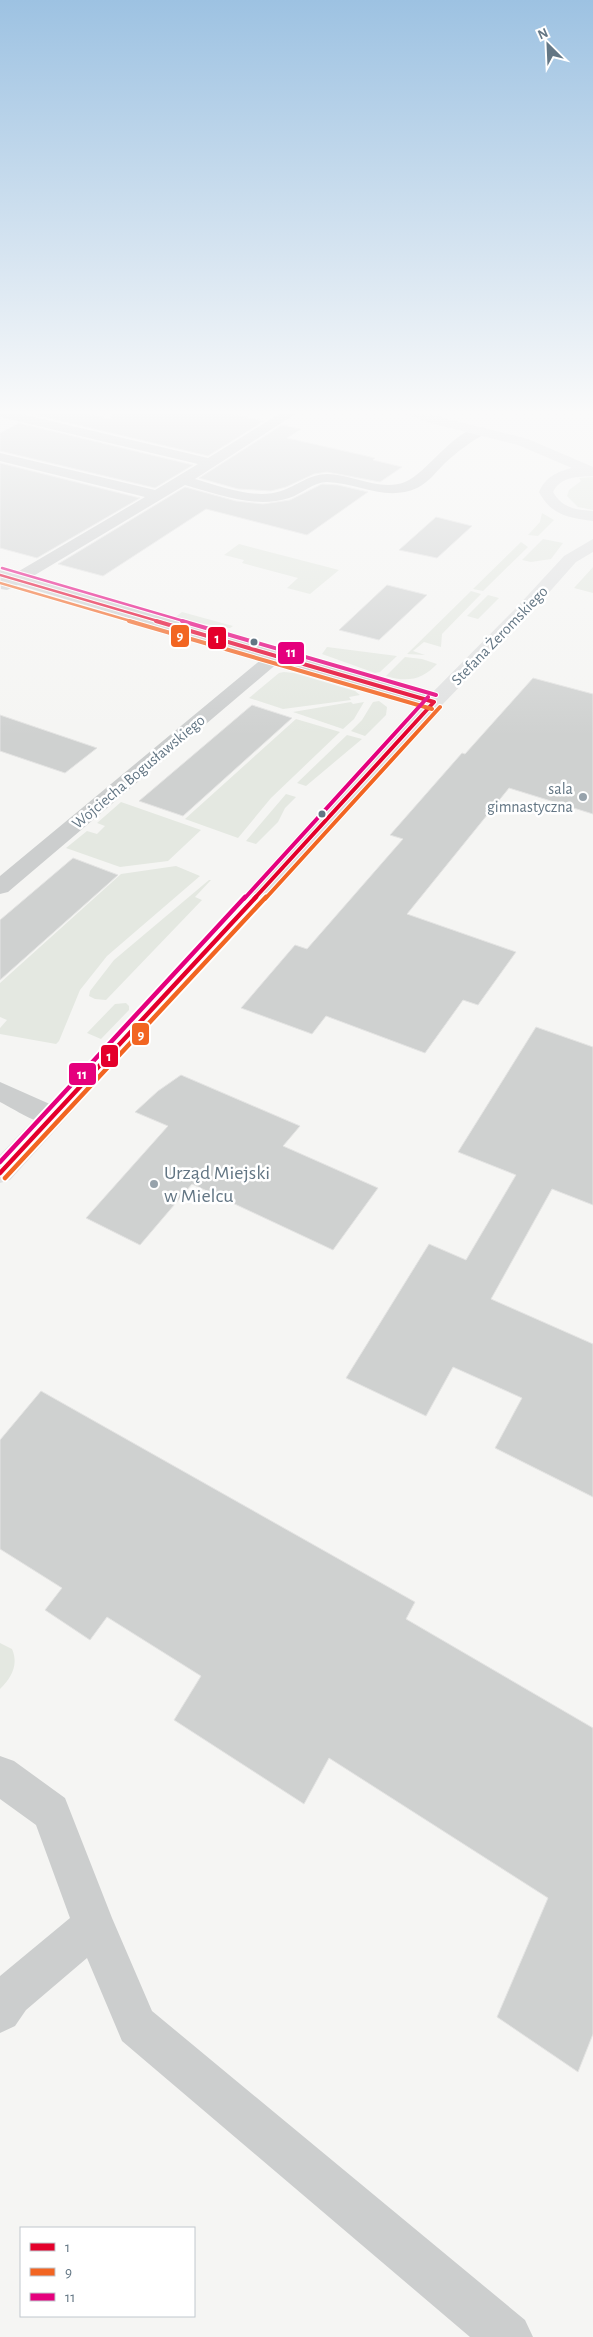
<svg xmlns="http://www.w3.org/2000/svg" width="593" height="2337" viewBox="0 0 593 2337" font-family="'Alegreya Sans',sans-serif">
<rect width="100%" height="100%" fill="#f5f5f3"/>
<path fill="#e4e8e1" d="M 593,477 L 593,510 L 578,507 L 567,496 L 569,490 L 581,481 L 579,478 Z
M 542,513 L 554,520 L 538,536 L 528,535 L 540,522 Z
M 543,539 L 563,543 L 551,559 L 531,562 L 522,560 Z
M 521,542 L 528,547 L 483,591 L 473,589 Z
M 239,544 L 339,570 L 310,594 L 287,588 L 298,578 L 242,563 L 244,560 L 224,555 Z
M 593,567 L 593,593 L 574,588 Z
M 471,591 L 481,594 L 442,634 L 441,647 L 424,642 L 413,651 L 425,655 L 407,654 Z
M 488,595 L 499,598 L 478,619 L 467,616 Z
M 182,612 L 233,626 L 230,628 L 173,619 Z
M 327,647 L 397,656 L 380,672 L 375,673 L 322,654 Z
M 405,657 L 422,659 L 437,664 C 423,679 408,683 386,676 Z
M 284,672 L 294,673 L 355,691 L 360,695 L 349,697 L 351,700 L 283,709 L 249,698 L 279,673 Z
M 379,701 L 387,707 L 386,715 L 365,736 L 351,731 L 362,720 L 373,702 Z
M 351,702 L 353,704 L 364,702 L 354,719 L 343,729 L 293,712 Z
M 296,719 L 340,732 L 271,798 L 238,838 L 185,819 Z
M 347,735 L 362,739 L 306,786 L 297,783 Z
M 286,794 L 296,797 L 285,808 L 278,822 L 256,844 L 246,841 Z
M 121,802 L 201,830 L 168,861 L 120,867 L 66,848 L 87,831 L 97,834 L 105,826 L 97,823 Z
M 176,866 L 200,876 L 107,956 L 80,990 L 59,1041 L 56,1044 L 0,1034 L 0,1028 L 7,1020 L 0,1017 L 0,983 L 121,874 Z
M 209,880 L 211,880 L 195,897 L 202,900 L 106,1000 L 95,999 L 89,996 L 90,991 L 114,960 Z
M 126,1003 L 129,1006 L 129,1010 L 101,1039 L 87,1033 L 115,1004 Z
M 0,1643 L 12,1649 C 19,1665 11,1678 0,1689 Z"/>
<path fill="#cfd1d0" stroke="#e4e4e3" d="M 47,409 L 68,409 L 111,419 L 112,409 L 211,409 L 264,421 L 208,456 L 35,415 Z
M 19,423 L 193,465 L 155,488 L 0,451 L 0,433 Z
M 282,425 L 301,429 L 287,438 L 375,458 L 373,460 L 402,467 L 380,482 L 327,472 L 314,474 L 286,487 L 271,491 L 238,489 L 199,478 Z
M 0,463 L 140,498 L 37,558 L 0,548 Z
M 322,484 L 338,485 L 368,492 L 307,535 L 206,509 L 103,576 L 58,564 L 185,487 L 236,501 L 263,504 L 290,500 Z
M 436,517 L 472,526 L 437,558 L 399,550 Z
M 387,585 L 427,595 L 379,640 L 339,630 Z
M 533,678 L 593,694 L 593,814 L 509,788 L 407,914 L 516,952 L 478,1005 L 463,1000 L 425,1053 L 326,1016 L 312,1034 L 241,1008 L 295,945 L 307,949 L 403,839 L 390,835 L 462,753 L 465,754 Z
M 252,705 L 292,718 L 183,816 L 139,801 Z
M 0,715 L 97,748 L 65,773 L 0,751 Z
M 73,858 L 118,875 L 0,980 L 0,920 Z
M 536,1027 L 593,1047 L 593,1205 L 552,1189 L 491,1299 L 593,1344 L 593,1497 L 495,1448 L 522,1398 L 453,1367 L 426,1416 L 346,1378 L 429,1244 L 466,1260 L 516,1175 L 458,1152 Z
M 181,1075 L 300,1126 L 283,1146 L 378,1188 L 333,1250 L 192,1184 L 140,1245 L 86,1218 L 168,1126 L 135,1112 L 158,1091 Z
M 41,1391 L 415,1602 L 406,1619 L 593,1728 L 593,2034 L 578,2072 L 497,2017 L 548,1898 L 329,1758 L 304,1804 L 174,1720 L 201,1676 L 107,1617 L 90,1640 L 45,1610 L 62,1588 L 0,1549 L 0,1440 Z"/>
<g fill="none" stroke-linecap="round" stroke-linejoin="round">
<path fill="#cccece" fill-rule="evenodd" d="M 0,409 L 208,458 L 287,409 L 303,409 L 195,479 C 220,486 255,500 281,491 C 297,486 309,474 327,474 C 352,474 380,492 405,482 C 428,473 459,422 485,428 L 487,431 L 485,434 C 470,442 457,452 445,463 C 437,471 428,483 417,488 C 386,502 358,483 327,482 C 313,482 302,494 289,498 C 255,509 217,494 185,485 L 30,578 L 441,698 L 443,702 L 441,706 L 434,708 L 279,662 L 8,892 L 0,894 L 0,876 L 263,658 L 18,585 L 7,590 L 1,589 L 0,570 L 14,574 L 145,497 L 0,461 L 0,453 L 155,490 L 198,464 L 0,417 Z
M 0,1082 L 61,1109 L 65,1116 L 61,1123 C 42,1129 18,1111 0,1102 Z
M 0,1756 L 14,1761 L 65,1798 L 112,1918 L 152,2011 L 525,2320 L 533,2337 L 470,2337 L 122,2041 L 87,1958 L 26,2010 L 15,2026 L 0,2033 L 0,1976 L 70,1918 L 36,1825 L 0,1799 Z"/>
<path fill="#e0e1e1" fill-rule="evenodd" d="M 396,409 L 416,409 L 444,418 L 528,439 L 593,467 L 593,476 C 577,477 561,476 553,492 C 562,508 576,510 593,511 L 593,521 C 569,518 551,515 539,492 C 546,477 556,472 572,468 L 518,445 L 434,424 L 398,412 Z
M 593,539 L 593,552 L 576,562 L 529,615 L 441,706 L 10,1180 L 0,1183 L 0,1155 L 151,996 L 427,698 L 517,607 L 564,556 Z"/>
<g stroke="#fff" stroke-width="4.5">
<path id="bus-1-far2" d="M 0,575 L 161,622"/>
</g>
<g stroke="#fff" stroke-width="6">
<path id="bus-1-far1" d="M 156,621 L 434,702
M 254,899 L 434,702"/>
</g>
<g stroke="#fff" stroke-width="8">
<path id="bus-1" d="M 0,1173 L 256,897"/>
</g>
<g stroke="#fff" stroke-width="4.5">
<path id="bus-2-far2" d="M 0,583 L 134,622"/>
</g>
<g stroke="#fff" stroke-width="6">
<path id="bus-2-far1" d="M 129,621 L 432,709
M 265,899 L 440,707"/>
</g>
<g stroke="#fff" stroke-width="8">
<path id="bus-2" d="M 5,1178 L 266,897"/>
</g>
<g stroke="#fff" stroke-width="4.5">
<path id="bus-3-far2" d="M 2,568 L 187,622"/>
</g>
<g stroke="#fff" stroke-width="6">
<path id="bus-3-far1" d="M 182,621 L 436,695
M 244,899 L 428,697"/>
</g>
<g stroke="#fff" stroke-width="8">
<path id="bus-3" d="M 0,1162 L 245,897"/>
</g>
<use href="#bus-1-far2" stroke="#e4002b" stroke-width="2.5"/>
<use href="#bus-1-far1" stroke="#e4002b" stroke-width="4"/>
<use href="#bus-1" stroke="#e4002b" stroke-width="4.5"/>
<use href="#bus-2-far2" stroke="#f26522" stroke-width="2.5"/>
<use href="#bus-2-far1" stroke="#f26522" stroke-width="4"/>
<use href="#bus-2" stroke="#f26522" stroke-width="4.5"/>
<use href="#bus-3-far2" stroke="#e5007d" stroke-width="2.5"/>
<use href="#bus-3-far1" stroke="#e5007d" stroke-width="4"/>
<use href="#bus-3" stroke="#e5007d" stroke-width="4.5"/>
</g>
<linearGradient id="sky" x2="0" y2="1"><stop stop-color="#9dc2e2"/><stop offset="0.56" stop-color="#fafafa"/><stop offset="1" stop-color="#fafafa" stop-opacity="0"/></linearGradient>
<rect width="593" height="736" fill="url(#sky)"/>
<g fill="#637684" stroke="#fff" stroke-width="2">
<circle cx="254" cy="642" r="4.5"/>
<circle cx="322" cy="814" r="4.5"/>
</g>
<g fill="#96a2ab" stroke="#fff" stroke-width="2">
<circle cx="583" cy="797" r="5"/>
<circle cx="154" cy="1184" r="5"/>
</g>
<g text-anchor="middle" stroke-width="5" stroke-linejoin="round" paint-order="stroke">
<g font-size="16" fill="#637684" stroke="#fff">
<text transform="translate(499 635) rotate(-46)" y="6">Stefana Żeromskiego</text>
<text transform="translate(138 771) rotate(-40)" y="6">Wojciecha Bogusławskiego</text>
</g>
<g font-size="16" fill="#637684" stroke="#fff" text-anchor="end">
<text x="573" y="794">sala<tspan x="573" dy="18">gimnastyczna</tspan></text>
</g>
<g font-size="20" fill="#637684" stroke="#fff" text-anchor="start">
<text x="164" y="1179">Urząd Miejski<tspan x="164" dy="23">w Mielcu</tspan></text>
</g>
</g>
<g stroke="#fff" stroke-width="2">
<rect x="170" y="624" width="20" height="24" rx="5" fill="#f26522"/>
<rect x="207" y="626" width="20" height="24" rx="5" fill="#e4002b"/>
<rect x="277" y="641" width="28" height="24" rx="5" fill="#e5007d"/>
<rect x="131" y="1022" width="19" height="24" rx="5" fill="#f26522"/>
<rect x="100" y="1044" width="19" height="24" rx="5" fill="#e4002b"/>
<rect x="68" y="1062" width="29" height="24" rx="5" fill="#e5007d"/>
</g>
<g font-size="14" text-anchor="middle" font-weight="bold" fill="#fff">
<text x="180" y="640">9</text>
<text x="217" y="643">1</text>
<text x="291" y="657">11</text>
<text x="141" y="1039">9</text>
<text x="109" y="1061">1</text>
<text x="82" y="1079">11</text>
</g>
<rect x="20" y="2227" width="175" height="90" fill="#ffffff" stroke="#c1c8ce"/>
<rect x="30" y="2243" width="25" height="8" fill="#e4002b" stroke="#c1c8ce"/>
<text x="65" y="2252" font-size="15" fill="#637684">1</text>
<rect x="30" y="2268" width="25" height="8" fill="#f26522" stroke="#c1c8ce"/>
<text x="65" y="2277" font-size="15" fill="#637684">9</text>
<rect x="30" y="2293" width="25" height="8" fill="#e5007d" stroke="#c1c8ce"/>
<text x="65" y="2302" font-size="15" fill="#637684">11</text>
<g transform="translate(548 45) rotate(336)" stroke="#ffffff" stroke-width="4" paint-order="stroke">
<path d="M0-4L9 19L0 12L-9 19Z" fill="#637684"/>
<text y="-8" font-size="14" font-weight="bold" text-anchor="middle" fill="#637684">N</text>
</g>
</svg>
